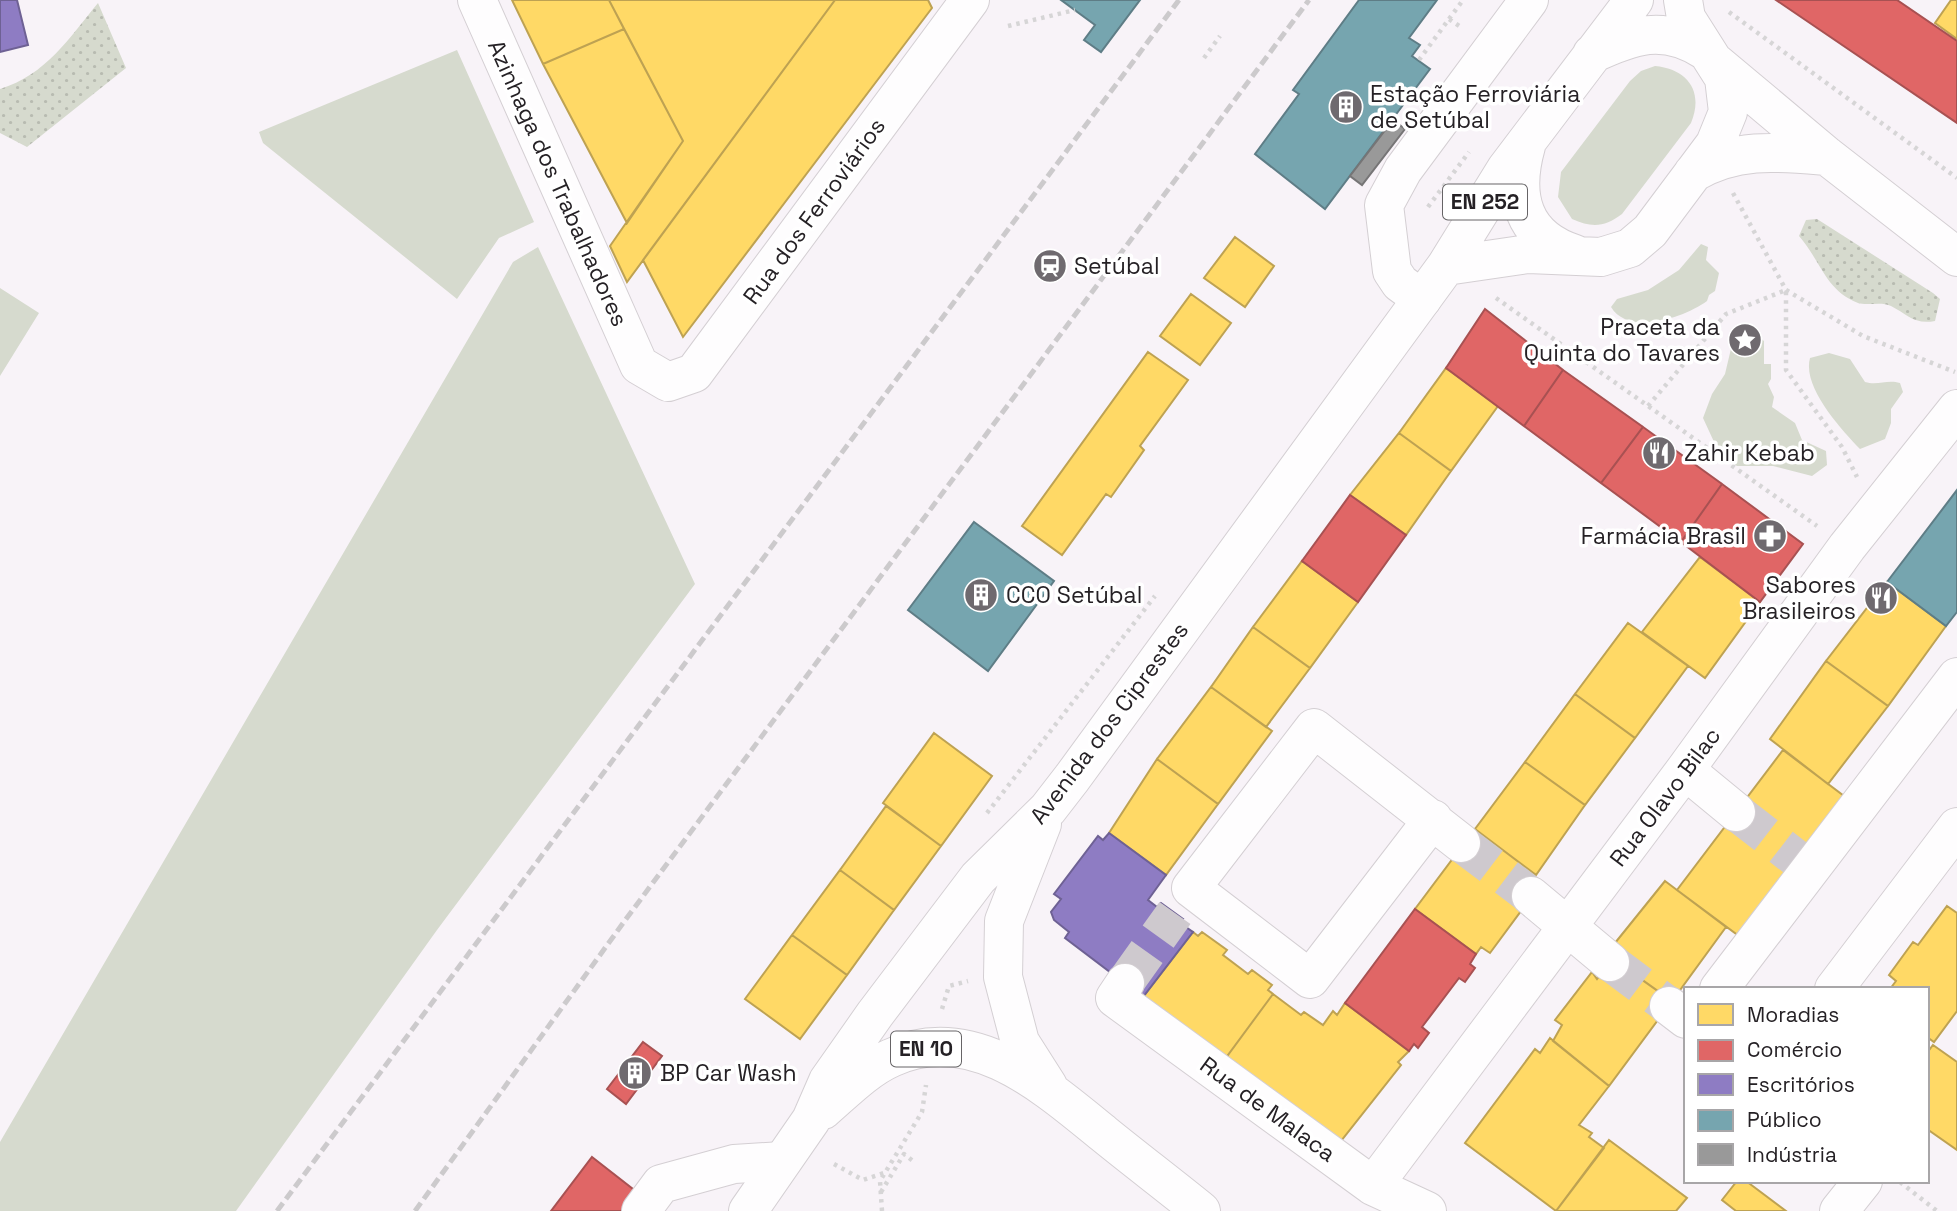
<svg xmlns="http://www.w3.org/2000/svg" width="1957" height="1211" viewBox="0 0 1957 1211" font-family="'Space Grotesk',sans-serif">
<defs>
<pattern id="park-dots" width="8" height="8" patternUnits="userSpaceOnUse" patternTransform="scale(1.75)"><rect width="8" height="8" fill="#d6dace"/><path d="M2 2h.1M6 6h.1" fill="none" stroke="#b8bbb1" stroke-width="1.8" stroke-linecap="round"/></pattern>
</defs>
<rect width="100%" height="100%" fill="#f8f3f8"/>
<path fill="#d6dace" d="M 457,50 L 534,222 L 499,238 L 457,299 L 263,143 L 259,132 Z
M 1655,66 C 1688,69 1704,92 1691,123 L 1622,214 C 1605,227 1592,228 1572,219 L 1558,197 L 1561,172 L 1630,81 L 1641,71 Z
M 1701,244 L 1708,247 L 1706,260 L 1719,273 L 1715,291 L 1709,295 L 1707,301 C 1685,317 1629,337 1611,307 L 1617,299 L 1648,290 L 1679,270 Z
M 538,247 L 695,584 L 437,930 L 236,1211 L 0,1211 L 0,1142 L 513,262 Z
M 0,288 L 39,313 L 0,376 Z
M 1749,329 L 1764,341 L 1764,364 L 1771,364 L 1771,379 L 1768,384 L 1774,397 L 1772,407 L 1795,423 L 1802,440 L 1826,451 L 1827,465 L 1812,476 L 1773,466 L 1737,466 L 1727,459 L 1715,444 L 1703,418 L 1712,394 L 1725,374 L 1734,336 Z
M 1829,353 L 1850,359 L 1865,382 C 1878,386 1887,379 1900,383 L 1903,392 L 1891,409 L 1891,423 L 1885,439 L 1860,449 C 1841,429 1802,387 1810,358 Z"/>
<path fill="url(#park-dots)" d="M 98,3 L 126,68 L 27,147 L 0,133 L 0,89 C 46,75 69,38 98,3 Z
M 1817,219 L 1933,293 L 1940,299 L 1935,321 C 1914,325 1907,314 1891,306 C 1881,301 1868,306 1858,303 C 1825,290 1821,261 1799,236 L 1806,220 Z"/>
<path fill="#ffd966" stroke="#bea252" stroke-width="2" d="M 512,0 L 609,0 L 624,29 L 543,64 Z
M 609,0 L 835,0 L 627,282 L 610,246 L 683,141 Z
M 835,0 L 928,0 L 932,8 L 683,337 L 643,260 Z
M 1951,0 L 1957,0 L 1957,39 L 1935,23 Z
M 624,29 L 683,141 L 627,223 L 543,64 Z
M 1235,237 L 1274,266 L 1245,307 L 1204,278 Z
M 1191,294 L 1231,323 L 1200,365 L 1160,336 Z
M 1148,352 L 1188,380 L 1140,446 L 1144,450 L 1111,497 L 1106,494 L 1062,555 L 1022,526 Z
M 1446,368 L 1498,406 L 1451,471 L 1399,433 Z
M 1399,433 L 1451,471 L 1406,535 L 1350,495 Z
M 1700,557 L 1760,602 L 1705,678 L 1642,632 Z
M 1302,561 L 1358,602 L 1310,668 L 1253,627 Z
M 1887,582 L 1946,626 L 1888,706 L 1826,661 Z
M 1628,623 L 1688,666 L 1635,738 L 1575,694 Z
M 1253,627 L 1310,668 L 1266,727 L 1211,687 Z
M 1826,661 L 1888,706 L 1828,784 L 1770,739 Z
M 1211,687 L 1272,731 L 1218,804 L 1157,759 Z
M 1575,694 L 1635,738 L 1585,805 L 1525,762 Z
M 934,733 L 992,776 L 941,846 L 883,803 Z
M 1783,750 L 1844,796 L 1739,936 L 1677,890 Z
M 1157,759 L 1218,804 L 1166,875 L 1109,833 Z
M 1525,762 L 1585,805 L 1536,875 L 1475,829 Z
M 886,806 L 941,846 L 894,910 L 840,870 Z
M 1475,829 L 1536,875 L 1530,882 L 1538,888 L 1490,953 L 1481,947 L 1476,954 L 1415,909 Z
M 840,870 L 894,910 L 847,975 L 792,935 Z
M 1665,881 L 1726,927 L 1672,1001 L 1614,960 L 1615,943 Z
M 1947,906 L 1957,913 L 1957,1011 L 1934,1042 L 1927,1037 L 1927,989 L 1890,989 L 1896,981 L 1889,975 L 1913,942 L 1918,945 Z
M 1193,932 L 1198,936 L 1202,932 L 1227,950 L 1223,955 L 1248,974 L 1252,970 L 1272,985 L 1268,990 L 1273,994 L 1225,1059 L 1143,997 Z
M 792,935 L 847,975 L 800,1039 L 745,999 Z
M 1613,959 L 1672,1001 L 1609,1086 L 1553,1041 L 1562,1025 L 1555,1020 L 1592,972 L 1597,979 Z
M 1273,994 L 1301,1015 L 1304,1012 L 1323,1025 L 1333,1011 L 1337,1015 L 1345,1003 L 1409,1051 L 1398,1062 L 1401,1065 L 1337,1146 L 1225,1059 Z
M 1550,1038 L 1609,1086 L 1579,1125 L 1592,1133 L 1589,1137 L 1604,1148 L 1556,1211 L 1465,1143 L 1535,1049 L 1540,1053 Z
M 1933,1045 L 1957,1062 L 1957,1150 L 1927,1129 L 1927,1053 Z
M 1609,1140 L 1687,1198 L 1676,1211 L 1556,1211 Z
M 1737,1181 L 1746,1181 L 1786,1211 L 1736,1211 L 1722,1200 Z"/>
<path fill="#e06666" stroke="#a85152" stroke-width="2" d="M 1776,0 L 1897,0 L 1957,41 L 1957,123 Z
M 1485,309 L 1563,370 L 1524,426 L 1446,368 Z
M 1563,370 L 1643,427 L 1601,483 L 1524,426 Z
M 1643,427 L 1722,484 L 1681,542 L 1601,483 Z
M 1722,484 L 1803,544 L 1760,602 L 1681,542 Z
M 1350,495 L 1406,535 L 1358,602 L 1302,561 Z
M 1415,909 L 1476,954 L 1470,964 L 1475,968 L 1465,982 L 1459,978 L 1422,1027 L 1429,1033 L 1418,1048 L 1414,1044 L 1409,1051 L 1345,1003 Z
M 643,1042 L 662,1056 L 626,1104 L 607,1089 Z
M 592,1157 L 656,1207 L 653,1211 L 551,1211 Z"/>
<path fill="#8e7cc3" stroke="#6e6194" stroke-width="2" d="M 0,0 L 17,0 L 28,45 L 0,52 Z
M 1109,833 L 1166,875 L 1148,900 L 1157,907 L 1161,903 L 1183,919 L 1180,923 L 1193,932 L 1143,997 L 1065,938 L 1069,932 L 1054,920 L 1051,912 L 1061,899 L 1054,894 L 1098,836 L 1103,840 Z"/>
<path fill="#76a5af" stroke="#5e7d86" stroke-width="2" d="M 1061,0 L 1140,0 L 1101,52 L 1084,40 L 1095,25 Z
M 1359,0 L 1437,0 L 1409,38 L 1420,45 L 1412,56 L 1430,69 L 1325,209 L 1255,154 L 1299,94 L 1293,90 Z
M 1957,490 L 1957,612 L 1946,626 L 1887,582 Z
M 974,522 L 1054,581 L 988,671 L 908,610 Z"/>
<path fill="#999" stroke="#767576" stroke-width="2" d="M 1393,120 L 1405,129 L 1362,185 L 1350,176 Z"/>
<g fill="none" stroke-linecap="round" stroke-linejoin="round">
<path stroke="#cec9ce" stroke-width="38" stroke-dasharray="38 19" stroke-linecap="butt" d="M 1736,812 L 1797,859
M 1461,843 L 1531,896
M 1610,962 L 1669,1006
M 1125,983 L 1175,913"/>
<g stroke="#d4cfd3" stroke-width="40">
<path id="minor" d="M 477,0 L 639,365 L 668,382 L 694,373 L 970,0
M 1422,299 L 1400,283 L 1392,271 L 1384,205 L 1403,170 L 1529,0
M 1685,770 L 1736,812
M 1433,819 L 1310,979 L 1191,888 L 1314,728 L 1461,843
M 1531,896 L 1610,962
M 1125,983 L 1115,998 L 1373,1186 L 1427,1211
M 1719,989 L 1957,677
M 1834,989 L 1957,827
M 1669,1006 L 1686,1019
M 1373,1186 L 1685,770 L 1847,547 L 1957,409
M 641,1211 L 661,1184 L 734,1164 L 782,1161
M 1839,1211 L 1863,1181"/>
</g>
<g stroke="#d4cfd3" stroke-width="40">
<path id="major" d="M 1592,54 C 1633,35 1663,24 1704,50
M 1716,63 L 1827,156 L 1957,257
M 1526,146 C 1512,196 1522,237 1575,254
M 1693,173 C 1736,147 1779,152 1827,156
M 1446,266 L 1528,254 L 1601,257 L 1630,248 L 1650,231 L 1715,144 L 1728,112 L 1724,78 L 1686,18 L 1683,0
M 1042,824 L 1004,921 L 1003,977 L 1020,1042 L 1048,1086
M 823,1110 C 844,1092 866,1069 891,1058 C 972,1020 1046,1087 1104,1134 C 1136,1160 1169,1185 1201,1211
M 748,1211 L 811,1120 L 828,1081 L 875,1014 L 978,878 L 1048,809 L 1072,778 L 1446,266 L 1506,169 L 1634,0"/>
</g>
<path stroke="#d6d5d6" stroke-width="4.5" stroke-dasharray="3.5 5" stroke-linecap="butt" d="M 1729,12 L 1957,178
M 1449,19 L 1463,0
M 1008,26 L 1075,10
M 1204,58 L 1220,36
M 1419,60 L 1449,19 L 1462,28
M 1733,193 L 1786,290 L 1863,336 L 1955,372
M 1428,207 L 1469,152
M 1496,298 L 1817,526
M 1648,406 L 1726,314 L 1786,290 L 1786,370 L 1842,447 L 1857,477
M 987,813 L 1155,596
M 942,1009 L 949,986 L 968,981
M 834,1164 L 863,1180 L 884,1173
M 1900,1182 L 1937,1211
M 881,1192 L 904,1154 L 913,1161
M 882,1211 L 880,1181 L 922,1112 L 926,1085"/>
<use href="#minor" stroke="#fefdfe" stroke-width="38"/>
<use href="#major" stroke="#fefdfe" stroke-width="38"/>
<path stroke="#cccacc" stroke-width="5" stroke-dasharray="10 5" stroke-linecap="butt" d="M 277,1211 L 1179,0
M 415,1211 L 626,919 L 1309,0"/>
</g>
<defs>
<g id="building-disc" transform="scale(1.75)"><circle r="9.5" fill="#6f6a6f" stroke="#fff"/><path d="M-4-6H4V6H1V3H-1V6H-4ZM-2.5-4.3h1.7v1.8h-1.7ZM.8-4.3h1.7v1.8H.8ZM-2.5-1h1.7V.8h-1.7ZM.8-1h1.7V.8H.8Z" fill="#fff"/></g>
<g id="station-disc" transform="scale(1.75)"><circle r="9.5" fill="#6f6a6f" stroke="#fff"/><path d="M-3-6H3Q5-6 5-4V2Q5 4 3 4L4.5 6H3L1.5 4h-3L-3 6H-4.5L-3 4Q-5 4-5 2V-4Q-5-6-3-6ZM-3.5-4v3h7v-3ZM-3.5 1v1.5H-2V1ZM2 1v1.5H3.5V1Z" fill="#fff"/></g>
<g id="sight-disc" transform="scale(1.75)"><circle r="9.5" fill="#6f6a6f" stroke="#fff"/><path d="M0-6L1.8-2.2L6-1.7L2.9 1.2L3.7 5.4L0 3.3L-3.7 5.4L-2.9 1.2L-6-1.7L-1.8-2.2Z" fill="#fff"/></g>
<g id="restaurant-disc" transform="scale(1.75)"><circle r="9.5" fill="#6f6a6f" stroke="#fff"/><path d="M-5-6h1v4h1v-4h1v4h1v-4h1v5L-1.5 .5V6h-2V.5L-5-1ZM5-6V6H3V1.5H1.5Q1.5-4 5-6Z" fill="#fff"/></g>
<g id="pharmacy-disc" transform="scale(1.75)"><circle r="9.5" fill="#6f6a6f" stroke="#fff"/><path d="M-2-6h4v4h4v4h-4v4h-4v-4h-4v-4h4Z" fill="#fff"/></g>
</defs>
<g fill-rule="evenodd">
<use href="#building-disc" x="1346" y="107"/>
<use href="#station-disc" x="1050" y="266"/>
<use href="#sight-disc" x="1745" y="340"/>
<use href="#restaurant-disc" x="1659" y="453"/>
<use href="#pharmacy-disc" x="1770" y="536"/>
<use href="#building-disc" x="981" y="595"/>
<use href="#restaurant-disc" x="1881" y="598"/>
<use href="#building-disc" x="635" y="1073"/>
</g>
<g text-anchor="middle" stroke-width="7" stroke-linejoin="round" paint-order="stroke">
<g fill="#fff" stroke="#666466" stroke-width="2">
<rect x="1443" y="184.5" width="84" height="35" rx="5"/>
<rect x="891" y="1031.5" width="70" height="35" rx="5"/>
</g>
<g font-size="21" font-weight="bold" fill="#252125">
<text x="1485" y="209">EN 252</text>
<text x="926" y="1056">EN 10</text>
</g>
<g font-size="23" fill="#252125" stroke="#fff" text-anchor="start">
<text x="1370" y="102">Estação Ferroviária<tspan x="1370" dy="26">de Setúbal</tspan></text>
<text x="1074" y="274">Setúbal</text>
<text x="1720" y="335" text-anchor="end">Praceta da<tspan x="1720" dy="26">Quinta do Tavares</tspan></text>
<text x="1684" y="461">Zahir Kebab</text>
<text x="1746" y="544" text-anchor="end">Farmácia Brasil</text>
<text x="1856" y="593" text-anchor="end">Sabores<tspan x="1856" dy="26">Brasileiros</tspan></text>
<text x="1006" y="603">CCO Setúbal</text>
<text x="660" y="1081">BP Car Wash</text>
</g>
<g font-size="23" fill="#252125" stroke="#fff">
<text transform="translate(558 183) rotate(66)" y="8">Azinhaga dos Trabalhadores</text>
<text transform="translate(814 211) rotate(-54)" y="8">Rua dos Ferroviários</text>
<text transform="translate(1109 723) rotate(-53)" y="8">Avenida dos Ciprestes</text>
<text transform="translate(1665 797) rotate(-53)" y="8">Rua Olavo Bilac</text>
<text transform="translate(1268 1109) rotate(36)" y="8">Rua de Malaca</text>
</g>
</g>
<rect x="1684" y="987" width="245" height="196" fill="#ffffff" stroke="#a8a6a8" stroke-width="2"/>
<rect x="1698" y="1004" width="35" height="21" fill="#ffd966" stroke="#a8a6a8" stroke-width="2"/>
<text x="1747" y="1022" font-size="21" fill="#252125">Moradias</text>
<rect x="1698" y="1040" width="35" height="21" fill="#e06666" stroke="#a8a6a8" stroke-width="2"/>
<text x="1747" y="1057" font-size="21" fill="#252125">Comércio</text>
<rect x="1698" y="1074" width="35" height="21" fill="#8e7cc3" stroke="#a8a6a8" stroke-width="2"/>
<text x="1747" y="1092" font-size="21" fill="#252125">Escritórios</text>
<rect x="1698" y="1110" width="35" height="21" fill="#76a5af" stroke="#a8a6a8" stroke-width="2"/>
<text x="1747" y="1127" font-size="21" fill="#252125">Público</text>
<rect x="1698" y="1144" width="35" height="21" fill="#999999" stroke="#a8a6a8" stroke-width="2"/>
<text x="1747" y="1162" font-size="21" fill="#252125">Indústria</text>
</svg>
